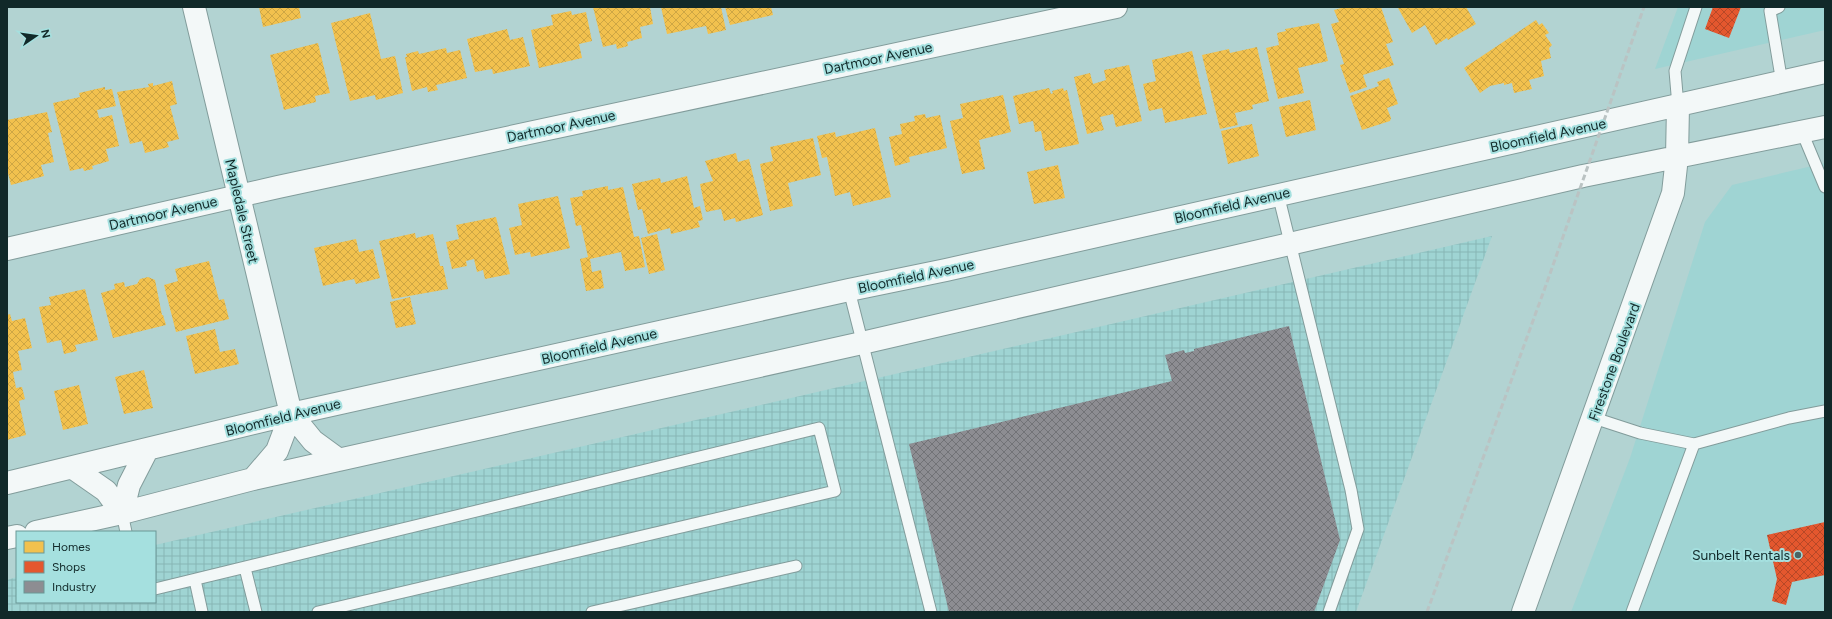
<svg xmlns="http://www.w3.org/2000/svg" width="1832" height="619" viewBox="0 0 1832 619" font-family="Figtree,sans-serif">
<defs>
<pattern id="industrial-grid" width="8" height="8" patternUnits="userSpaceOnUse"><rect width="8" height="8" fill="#9fd4d3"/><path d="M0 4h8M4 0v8" fill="none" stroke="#88b6b5"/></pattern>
<pattern id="homes-cross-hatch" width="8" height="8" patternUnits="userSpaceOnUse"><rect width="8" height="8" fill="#f2c14e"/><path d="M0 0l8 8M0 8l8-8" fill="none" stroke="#cea644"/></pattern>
<pattern id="shops-cross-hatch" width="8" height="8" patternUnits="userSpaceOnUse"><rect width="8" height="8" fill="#e4572e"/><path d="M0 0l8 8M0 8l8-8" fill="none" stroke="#b74827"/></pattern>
<pattern id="industry-cross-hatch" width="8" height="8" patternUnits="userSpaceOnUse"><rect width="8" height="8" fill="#8d8d92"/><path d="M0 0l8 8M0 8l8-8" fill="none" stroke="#727377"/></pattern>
</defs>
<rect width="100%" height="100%" fill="#b2d3d2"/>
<path fill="#9fd4d3" d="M 1678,7 L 1825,7 L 1825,30 L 1655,69 Z
M 1825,163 L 1825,612 L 1571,612 L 1630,458 L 1705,222 L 1732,185 Z"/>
<path fill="url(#industrial-grid)" d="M 1492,236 L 1356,612 L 7,612 L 7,580 L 17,577 L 17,602 L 155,602 L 155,545 Z"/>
<path fill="url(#homes-cross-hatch)" d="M 259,7 L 299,7 L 301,18 L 263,27 Z
M 593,7 L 650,7 L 653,24 L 640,27 L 642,38 L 627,42 L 628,46 L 617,49 L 616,44 L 603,47 Z
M 661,7 L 721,7 L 726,30 L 708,34 L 706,26 L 667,34 Z
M 725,7 L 771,7 L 773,15 L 730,25 Z
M 1345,7 L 1381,7 L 1393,42 L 1386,44 L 1394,65 L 1363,75 L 1367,87 L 1350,93 L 1340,65 L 1344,64 L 1331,24 L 1339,22 L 1334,10 Z
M 1400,7 L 1466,7 L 1476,24 L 1448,40 L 1447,38 L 1436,45 L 1425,25 L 1412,33 L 1398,8 Z
M 571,11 L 572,15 L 586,12 L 592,41 L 579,44 L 582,58 L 539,68 L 531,30 L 553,25 L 551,15 Z
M 370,13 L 381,59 L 395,56 L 403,93 L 376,100 L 375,95 L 350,101 L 331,23 Z
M 1536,20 L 1539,25 L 1542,23 L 1549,33 L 1545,35 L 1552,45 L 1549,48 L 1551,58 L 1541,61 L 1544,76 L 1529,80 L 1532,89 L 1514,93 L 1512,83 L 1504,85 L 1504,83 L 1490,86 L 1480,93 L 1464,68 Z
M 1319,23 L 1328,61 L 1298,68 L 1304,93 L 1278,99 L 1266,48 L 1279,45 L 1277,33 L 1286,31 L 1285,29 Z
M 507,29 L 510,40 L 523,37 L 530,66 L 493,74 L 492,69 L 475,72 L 467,39 Z
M 318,43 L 330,93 L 315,96 L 316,102 L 284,110 L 270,55 Z
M 1257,47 L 1269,101 L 1252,105 L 1253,109 L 1235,113 L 1238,125 L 1220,129 L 1202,55 L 1229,49 L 1230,53 Z
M 446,48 L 447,53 L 460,50 L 467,78 L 436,85 L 438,90 L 428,92 L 427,87 L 412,91 L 405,57 L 407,57 L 406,54 L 418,51 L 419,54 Z
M 1192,51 L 1207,114 L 1165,123 L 1162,108 L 1149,111 L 1143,84 L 1156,81 L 1152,60 Z
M 1129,65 L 1142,121 L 1116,127 L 1113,114 L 1100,117 L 1104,130 L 1087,134 L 1074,77 L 1090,73 L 1093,84 L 1106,80 L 1104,70 Z
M 1389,78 L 1398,104 L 1387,108 L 1391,118 L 1390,121 L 1362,130 L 1350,96 L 1379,86 L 1377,82 Z
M 172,81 L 177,104 L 170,106 L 179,139 L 167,142 L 169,147 L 145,153 L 142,141 L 130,144 L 117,92 L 149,87 L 148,84 L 153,83 L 153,86 Z
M 105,87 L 105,90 L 112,89 L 116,106 L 97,110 L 99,118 L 112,115 L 119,146 L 106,149 L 109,161 L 92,166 L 93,169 L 84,171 L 83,168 L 70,171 L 53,103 L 80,97 L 79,93 Z
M 1049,88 L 1051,94 L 1053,93 L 1052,91 L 1063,88 L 1064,91 L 1067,90 L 1079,144 L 1045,151 L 1041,131 L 1035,132 L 1033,121 L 1019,124 L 1013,96 Z
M 1003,95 L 1011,132 L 979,140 L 985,169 L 962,174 L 950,121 L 963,118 L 960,104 Z
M 1310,100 L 1316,130 L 1286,137 L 1279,107 Z
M 47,112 L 52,132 L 48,133 L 54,162 L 41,165 L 44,176 L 11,185 L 7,169 L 7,120 Z
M 925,114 L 926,118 L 940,115 L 947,148 L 909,157 L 910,162 L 895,166 L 889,137 L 902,134 L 900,124 L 915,121 L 914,116 Z
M 1252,124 L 1259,156 L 1228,164 L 1221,131 Z
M 875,128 L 891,197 L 853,206 L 850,192 L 835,196 L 827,157 L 822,158 L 817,136 L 835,132 L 836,137 Z
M 813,138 L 821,175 L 788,183 L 793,206 L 770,211 L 760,164 L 773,161 L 770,147 Z
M 736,153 L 738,162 L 749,159 L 763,215 L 736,222 L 735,218 L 724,221 L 721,209 L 706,212 L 700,184 L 713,181 L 705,161 Z
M 1058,165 L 1065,198 L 1034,204 L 1027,172 Z
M 687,176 L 694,208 L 700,206 L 703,220 L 698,221 L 700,227 L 671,234 L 670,228 L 648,234 L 642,209 L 638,210 L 632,184 L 660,178 L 661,183 Z
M 608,186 L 608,190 L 623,187 L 634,237 L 639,236 L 645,267 L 625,271 L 621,252 L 590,259 L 592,272 L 601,270 L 604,288 L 586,291 L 580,259 L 588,257 L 581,225 L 576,226 L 570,198 L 583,196 L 582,191 Z
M 558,196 L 570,248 L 531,257 L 530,252 L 515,255 L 509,228 L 522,225 L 518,204 Z
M 496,217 L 510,274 L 485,279 L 483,270 L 477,272 L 474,259 L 466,261 L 467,266 L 452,269 L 446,242 L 459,239 L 456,225 Z
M 415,233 L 416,238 L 433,234 L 440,266 L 443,266 L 448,289 L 392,299 L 379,241 Z
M 657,234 L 665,270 L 649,274 L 641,238 Z
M 356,239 L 359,252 L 373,249 L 380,278 L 356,284 L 354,279 L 323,286 L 314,248 Z
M 209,261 L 219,300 L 224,299 L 229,319 L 176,332 L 164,285 L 178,281 L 175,269 Z
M 148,277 L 155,280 L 162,315 L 163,315 L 166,325 L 113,338 L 101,293 L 115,289 L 114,284 L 124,282 L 125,287 L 137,284 L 140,279 Z
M 85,289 L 98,340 L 75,345 L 77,351 L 64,354 L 61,340 L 47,343 L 39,307 L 51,305 L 49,297 Z
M 410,297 L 416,324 L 396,328 L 390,302 Z
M 10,314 L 12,321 L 25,318 L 32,348 L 18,351 L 22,370 L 13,372 L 16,388 L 22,387 L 25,399 L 19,401 L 26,435 L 7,440 L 7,315 Z
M 215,329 L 220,352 L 235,349 L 239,364 L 195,374 L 186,336 Z
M 144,370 L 153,408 L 124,414 L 115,377 Z
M 79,385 L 88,424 L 63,430 L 54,391 Z"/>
<path fill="url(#shops-cross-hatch)" d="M 1713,7 L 1741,7 L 1729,38 L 1705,29 Z
M 1825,522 L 1825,575 L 1792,582 L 1786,605 L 1772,601 L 1777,579 L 1767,535 Z"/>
<path fill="url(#industry-cross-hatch)" d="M 1289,326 L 1340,540 L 1314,612 L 949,612 L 909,444 L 1172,381 L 1165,355 L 1184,350 L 1185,353 L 1194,351 L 1194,349 Z"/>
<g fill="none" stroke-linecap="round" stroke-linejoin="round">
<g stroke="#829c9b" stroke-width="13">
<path id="lane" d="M 1779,7 L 1770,11 L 1782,83
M 1678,106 L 1675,71 L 1696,7
M 1802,132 L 1825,187
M 1278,194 L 1351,490 L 1358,529 L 1329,612
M 849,290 L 931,612
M 1594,418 L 1640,433 L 1694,444 L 1789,418 L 1825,411
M 122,513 L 126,532
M 245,568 L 256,612
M 195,580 L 202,612
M 155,589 L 819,428 L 835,491 L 318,612
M 592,612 L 796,566
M 1632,612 L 1694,444"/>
</g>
<g stroke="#829c9b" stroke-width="24">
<path id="street" d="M 7,249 L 278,187 L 1116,7"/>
</g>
<g stroke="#829c9b" stroke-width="24">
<path id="secondary" d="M 194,7 L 291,414 L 313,441 L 339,460
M 73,468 L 106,491 L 122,513
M 253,479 L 277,451 L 291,414
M 7,483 L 291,414 L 849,290 L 946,270 L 1825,72
M 122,513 L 129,485 L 147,450
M 36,532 L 122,513 L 253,479 L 862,343 L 1583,176 L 1825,127
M 7,538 L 17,536
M 1523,612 L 1673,193 L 1677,157 L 1678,106"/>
</g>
<use href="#lane" stroke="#f3f8f8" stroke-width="11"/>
<use href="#street" stroke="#f3f8f8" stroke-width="22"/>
<use href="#secondary" stroke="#f3f8f8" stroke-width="22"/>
<path stroke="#bac3c3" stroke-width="3" stroke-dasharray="6 3" stroke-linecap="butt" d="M 1427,612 L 1546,285 L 1644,7"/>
</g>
<circle fill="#496464" stroke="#a5e0df" stroke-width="1.5" cx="1798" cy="555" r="4"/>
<g text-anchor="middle" stroke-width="4" stroke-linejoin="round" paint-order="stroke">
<g font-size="14" fill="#112929" stroke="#a5e0df">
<text transform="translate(878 58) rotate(-12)" y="5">Dartmoor Avenue</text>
<text transform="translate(561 126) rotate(-12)" y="5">Dartmoor Avenue</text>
<text transform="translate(1548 135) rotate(-12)" y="5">Bloomfield Avenue</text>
<text transform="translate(1232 205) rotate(-13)" y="5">Bloomfield Avenue</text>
<text transform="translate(242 211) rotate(77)" y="5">Mapledale Street</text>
<text transform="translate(163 213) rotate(-13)" y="5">Dartmoor Avenue</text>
<text transform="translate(916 276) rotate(-12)" y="5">Bloomfield Avenue</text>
<text transform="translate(599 346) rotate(-13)" y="5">Bloomfield Avenue</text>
<text transform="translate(1614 362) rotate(-70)" y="5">Firestone Boulevard</text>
<text transform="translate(283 417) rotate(-14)" y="5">Bloomfield Avenue</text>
</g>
<g font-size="14" fill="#112929" stroke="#a5e0df" text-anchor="end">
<text x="1790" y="560">Sunbelt Rentals</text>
</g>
</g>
<rect width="1832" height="619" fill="none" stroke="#112929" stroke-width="16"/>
<rect x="16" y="531" width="140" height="72" fill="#a5e0df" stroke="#6a9796"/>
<rect x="24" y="541" width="20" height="12" fill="#f2c14e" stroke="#6a9796"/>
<text x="52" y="551" font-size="12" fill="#112929">Homes</text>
<rect x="24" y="561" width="20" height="12" fill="#e4572e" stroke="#6a9796"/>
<text x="52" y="571" font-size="12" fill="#112929">Shops</text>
<rect x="24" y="581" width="20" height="12" fill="#8d8d92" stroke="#6a9796"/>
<text x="52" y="591" font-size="12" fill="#112929">Industry</text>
<g transform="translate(36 36) rotate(77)" stroke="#a5e0df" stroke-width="3" paint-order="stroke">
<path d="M0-3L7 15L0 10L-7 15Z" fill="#112929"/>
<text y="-6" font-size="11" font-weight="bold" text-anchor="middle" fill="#112929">N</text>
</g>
</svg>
